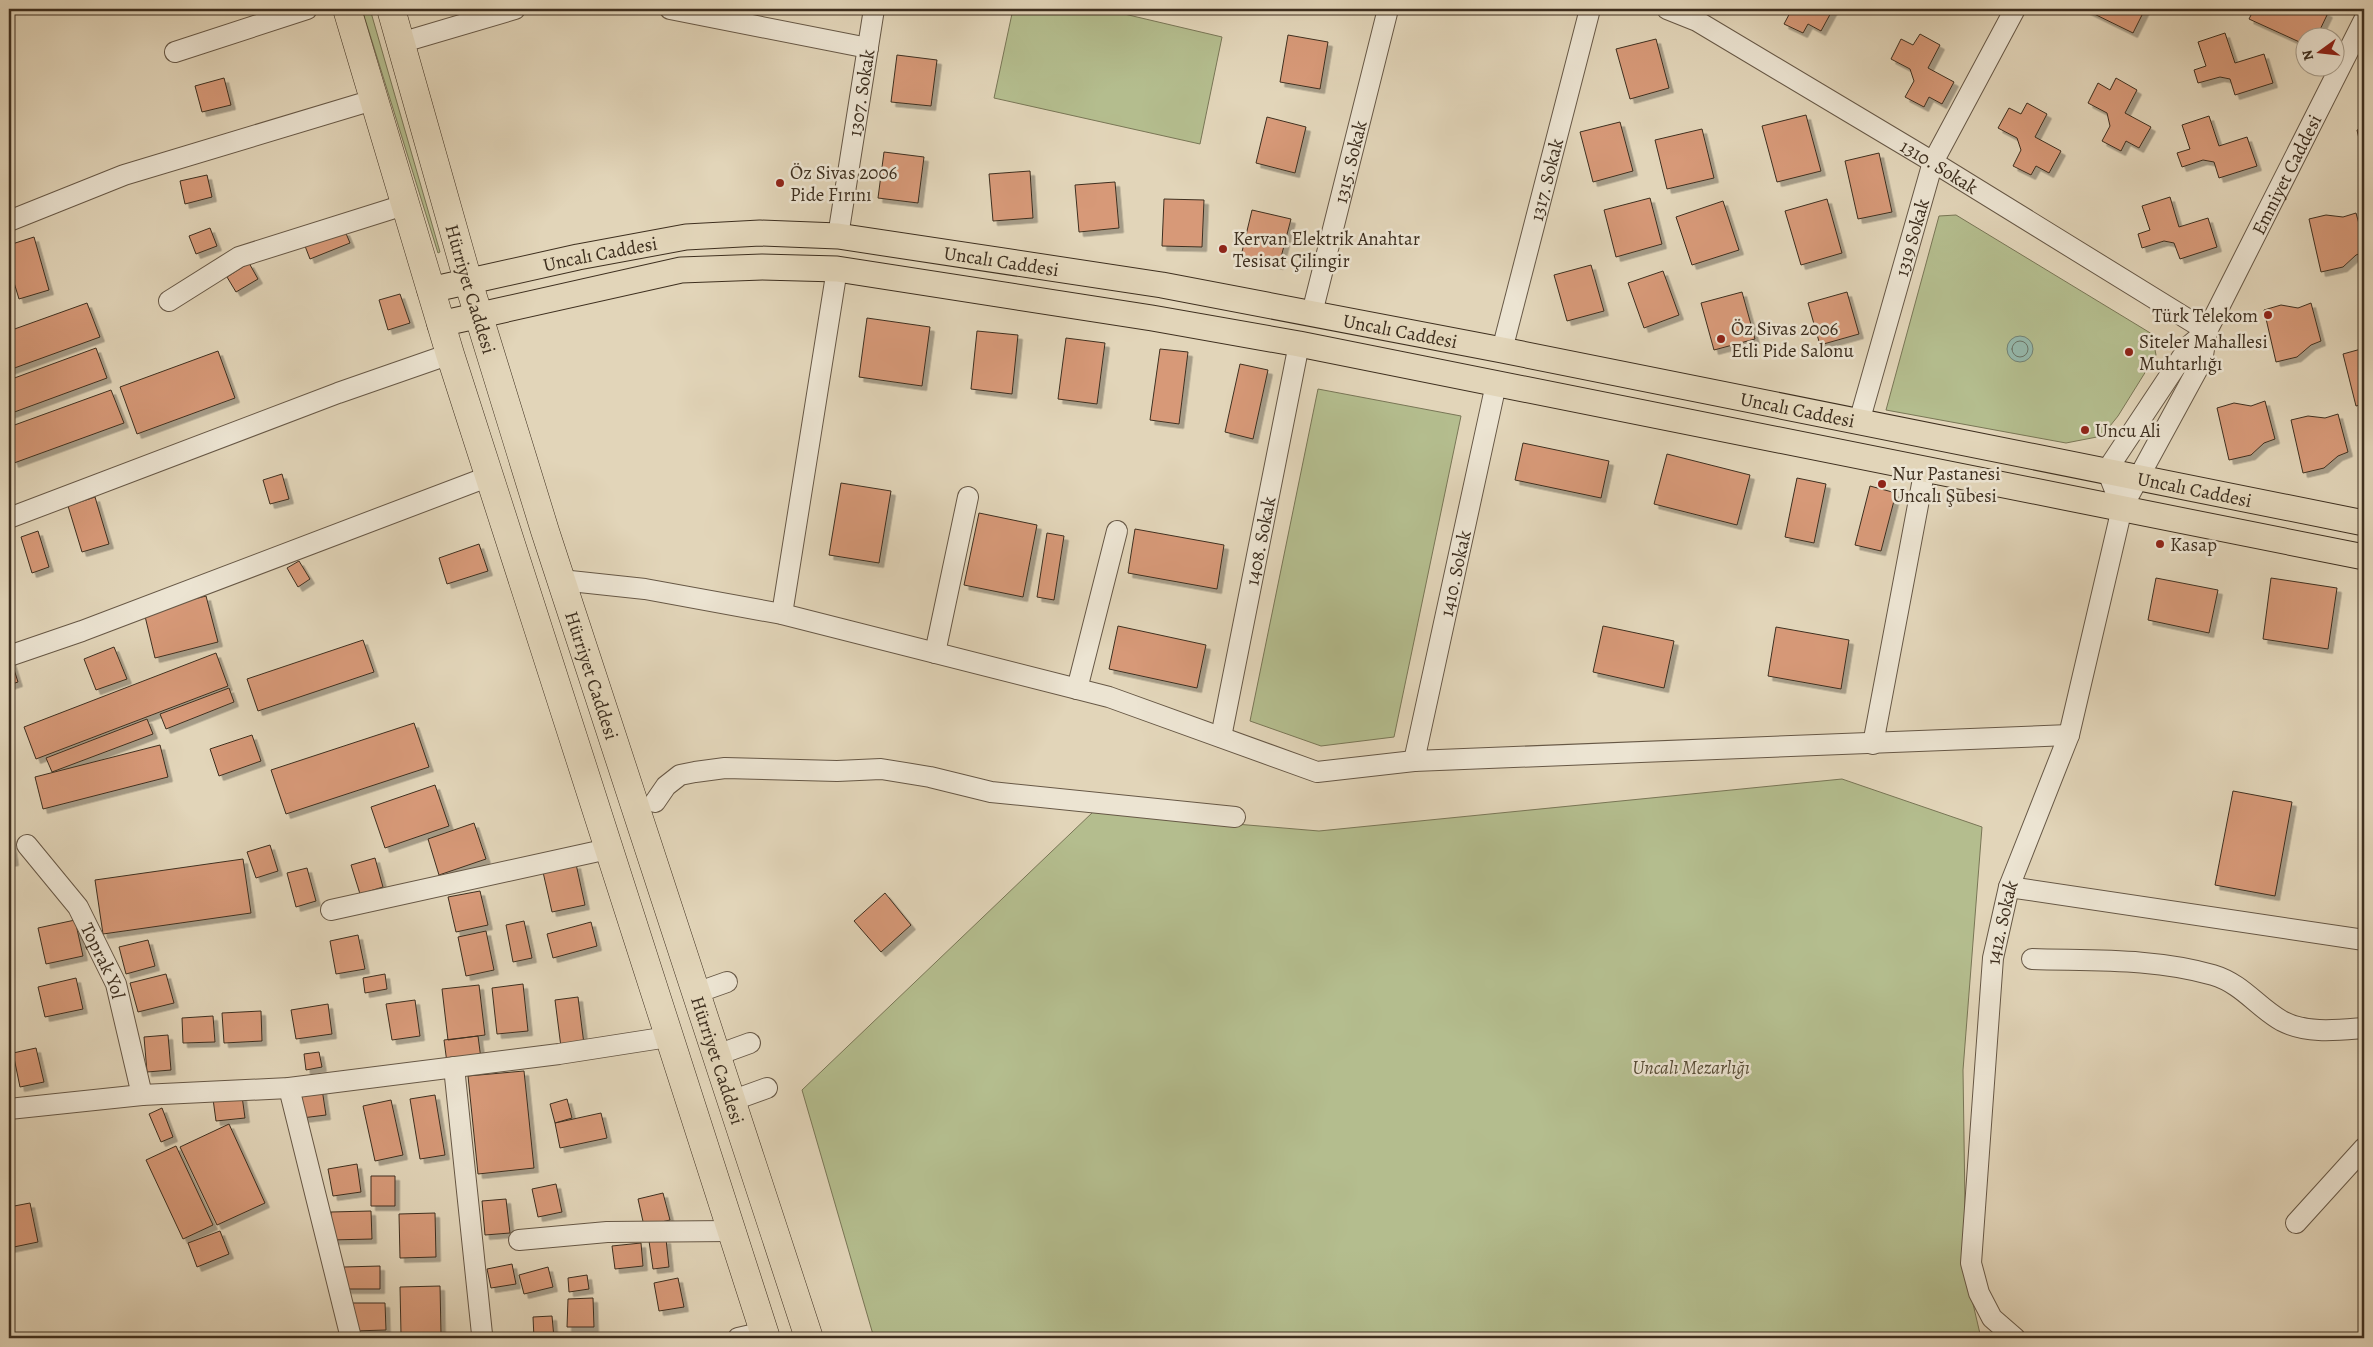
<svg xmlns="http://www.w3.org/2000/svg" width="2373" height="1347" viewBox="0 0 2373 1347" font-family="Alegreya,serif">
<defs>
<filter id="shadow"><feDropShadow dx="4.5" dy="4.5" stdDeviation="0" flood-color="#0004"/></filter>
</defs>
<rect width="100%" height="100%" fill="#e2d5b9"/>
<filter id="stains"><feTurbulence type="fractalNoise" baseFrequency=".004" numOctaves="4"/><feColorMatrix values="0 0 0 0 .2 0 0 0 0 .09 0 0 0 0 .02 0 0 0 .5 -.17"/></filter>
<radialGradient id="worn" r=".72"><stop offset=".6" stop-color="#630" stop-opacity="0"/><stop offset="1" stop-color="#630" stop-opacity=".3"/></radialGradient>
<path fill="#b4bd8e" stroke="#797656" d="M 362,9 L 370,9 L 440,252 L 438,253 Z
M 1013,9 L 1103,9 L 1222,37 L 1200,144 L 994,98 Z
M 1956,215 L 2152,334 L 2156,355 L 2118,416 L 2102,436 L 2066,443 L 1886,410 L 1939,216 Z
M 1318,389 L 1461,416 L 1394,737 L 1321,746 L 1250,721 Z
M 1842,779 L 1982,827 L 1963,1070 L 1966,1274 L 1981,1338 L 874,1338 L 802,1090 L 1093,812 L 1319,831 Z"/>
<path fill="#95b9ad" stroke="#728274" d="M2007 349a13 13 0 1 1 26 0a13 13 0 1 1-26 0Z"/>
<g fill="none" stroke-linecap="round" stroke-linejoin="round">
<path stroke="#6a7466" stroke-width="1" d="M2012 349a8 8 0 1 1 16 0a8 8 0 1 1-16 0Z"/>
</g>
<path fill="#d79978" stroke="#3e2f1f" filter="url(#shadow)" d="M 1792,9 L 1833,9 L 1821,31 L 1808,24 L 1803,33 L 1784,24 Z
M 2084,9 L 2145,9 L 2133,33 Z
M 2254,9 L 2319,9 L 2328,13 L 2316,38 L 2306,38 L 2306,45 L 2249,19 Z
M 2225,33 L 2235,63 L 2264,54 L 2273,83 L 2235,95 L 2230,79 L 2220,77 L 2198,83 L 2194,70 L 2206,66 L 2198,42 Z
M 1920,34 L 1940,45 L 1928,68 L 1954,82 L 1942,104 L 1929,97 L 1924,107 L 1905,97 L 1914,81 L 1910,69 L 1891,59 L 1901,39 L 1913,45 Z
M 1288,35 L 1328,42 L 1320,89 L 1280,82 Z
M 1656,39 L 1669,88 L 1630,99 L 1616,49 Z
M 897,55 L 937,60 L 931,106 L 891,102 Z
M 224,78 L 231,105 L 202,112 L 195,86 Z
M 2116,78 L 2137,90 L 2125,113 L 2151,127 L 2139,148 L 2126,141 L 2121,151 L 2102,141 L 2110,126 L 2107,113 L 2088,103 L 2098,83 L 2110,90 Z
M 2027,103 L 2047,114 L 2035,137 L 2061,151 L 2049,173 L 2036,166 L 2031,175 L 2013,166 L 2021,150 L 2017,138 L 1998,128 L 2009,108 L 2021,114 Z
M 1806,115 L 1821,171 L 1777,182 L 1762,126 Z
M 2209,116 L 2219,146 L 2247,137 L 2257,166 L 2219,178 L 2214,162 L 2203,160 L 2182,167 L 2177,153 L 2190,149 L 2182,125 Z
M 1267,117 L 1306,127 L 1295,173 L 1256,163 Z
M 1620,122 L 1633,171 L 1593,182 L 1580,132 Z
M 2364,128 L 2364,161 L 2357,130 Z
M 1702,129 L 1714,178 L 1667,189 L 1655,140 Z
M 884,152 L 924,157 L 918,203 L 878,198 Z
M 1879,153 L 1892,212 L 1858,219 L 1845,161 Z
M 1030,171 L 1033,218 L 993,221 L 989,174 Z
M 207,175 L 212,197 L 185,204 L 180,181 Z
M 1115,182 L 1119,228 L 1079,232 L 1075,185 Z
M 2170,197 L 2179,227 L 2208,218 L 2217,247 L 2180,259 L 2174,243 L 2164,241 L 2142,248 L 2138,234 L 2150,230 L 2142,206 Z
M 1650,198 L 1662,244 L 1616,257 L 1604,210 Z
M 1164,199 L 1204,200 L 1202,247 L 1162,246 Z
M 1827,199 L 1842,253 L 1801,265 L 1785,211 Z
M 1723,201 L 1739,250 L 1692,265 L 1676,217 Z
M 1252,210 L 1291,219 L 1279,265 L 1241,256 Z
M 2356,213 L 2364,242 L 2364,252 L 2356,255 L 2343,267 L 2321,272 L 2309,219 L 2326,215 L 2343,217 Z
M 210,228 L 217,246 L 196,254 L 189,236 Z
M 345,231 L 350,243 L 310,259 L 305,246 Z
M 34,237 L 49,290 L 19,299 L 9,266 L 9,245 Z
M 249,263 L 258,279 L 236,292 L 227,277 Z
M 1591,265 L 1604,311 L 1567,321 L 1554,275 Z
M 1663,271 L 1679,315 L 1644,328 L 1628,283 Z
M 1742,292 L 1755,339 L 1714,350 L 1701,303 Z
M 1847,292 L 1859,334 L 1820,345 L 1808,303 Z
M 400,294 L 410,323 L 388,330 L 379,300 Z
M 87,303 L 100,337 L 9,370 L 9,331 Z
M 2311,303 L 2321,341 L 2311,345 L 2297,357 L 2276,362 L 2264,310 L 2281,305 L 2298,308 Z
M 867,318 L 930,327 L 922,386 L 859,377 Z
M 977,331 L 1018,335 L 1012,394 L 971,389 Z
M 1066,338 L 1105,343 L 1097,404 L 1058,399 Z
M 96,348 L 107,378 L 9,414 L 9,380 Z
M 1160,349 L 1188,352 L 1179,424 L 1150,420 Z
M 2361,349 L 2364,350 L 2364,404 L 2356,406 L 2343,354 Z
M 218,351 L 235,398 L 137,434 L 120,387 Z
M 1240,364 L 1268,370 L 1253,439 L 1225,432 Z
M 111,390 L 124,423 L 14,463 L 9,449 L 9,427 Z
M 2265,401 L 2275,439 L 2264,443 L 2251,455 L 2229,460 L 2217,408 L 2234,403 L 2251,406 Z
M 2338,414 L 2348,452 L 2338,456 L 2324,468 L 2303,473 L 2291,420 L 2308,416 L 2325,418 Z
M 1523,443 L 1609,461 L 1601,498 L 1515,480 Z
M 1667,454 L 1750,475 L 1737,525 L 1654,504 Z
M 282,474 L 289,499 L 270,504 L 263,480 Z
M 1797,478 L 1826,484 L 1814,543 L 1785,537 Z
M 841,483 L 891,491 L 879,563 L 829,555 Z
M 1870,486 L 1896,493 L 1881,551 L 1855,545 Z
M 95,497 L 109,544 L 82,552 L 68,506 Z
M 979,513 L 1037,525 L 1023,597 L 964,585 Z
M 1135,529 L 1224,545 L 1217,589 L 1128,573 Z
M 38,531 L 49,567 L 32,573 L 21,537 Z
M 1047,533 L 1064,536 L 1054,600 L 1037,597 Z
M 479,544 L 488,571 L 447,584 L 439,558 Z
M 299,561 L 310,579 L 298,587 L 287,568 Z
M 2156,578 L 2218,590 L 2209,633 L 2148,620 Z
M 2271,578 L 2337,588 L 2328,649 L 2263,639 Z
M 206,596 L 218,642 L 155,658 L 144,612 Z
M 1118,626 L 1206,645 L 1197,688 L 1109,669 Z
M 1603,626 L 1674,641 L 1664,688 L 1593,672 Z
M 1776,627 L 1849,640 L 1841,689 L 1768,676 Z
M 363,640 L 374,672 L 258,711 L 247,679 Z
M 114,647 L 127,679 L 96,690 L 84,659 Z
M 216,653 L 228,686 L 36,759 L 24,727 Z
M 11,660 L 18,682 L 9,685 L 9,661 Z
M 229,688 L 234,702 L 166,729 L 160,714 Z
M 147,719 L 153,734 L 52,772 L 46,758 Z
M 414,723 L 429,767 L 286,814 L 271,770 Z
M 252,735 L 261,761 L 219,776 L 210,749 Z
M 160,745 L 168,777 L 43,809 L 35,777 Z
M 435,785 L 449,826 L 385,848 L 371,807 Z
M 2233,791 L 2292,802 L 2275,896 L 2215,885 Z
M 474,823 L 486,859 L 439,875 L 428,839 Z
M 9,828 L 14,861 L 9,862 Z
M 270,845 L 278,871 L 256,878 L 247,852 Z
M 375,858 L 383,887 L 360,894 L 351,865 Z
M 243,859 L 251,913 L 103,934 L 95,880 Z
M 576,864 L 585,905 L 552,912 L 543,872 Z
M 307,868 L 316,901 L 296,907 L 287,873 Z
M 480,891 L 488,925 L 456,932 L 448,897 Z
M 885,893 L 911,925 L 881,952 L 854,921 Z
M 75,920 L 83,956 L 46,964 L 38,928 Z
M 524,921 L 532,958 L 513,962 L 506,925 Z
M 591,922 L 597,946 L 553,958 L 547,934 Z
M 486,931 L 494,970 L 466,976 L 458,937 Z
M 358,935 L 365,969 L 336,974 L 330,941 Z
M 148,940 L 155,966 L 126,974 L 119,947 Z
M 166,974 L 174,1003 L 138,1012 L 130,983 Z
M 385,974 L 387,989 L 365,993 L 363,978 Z
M 76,978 L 83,1009 L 45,1017 L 38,987 Z
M 523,984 L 528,1031 L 497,1034 L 492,988 Z
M 479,985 L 485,1035 L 448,1040 L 442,989 Z
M 578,997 L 584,1044 L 561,1047 L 555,1000 Z
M 415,1000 L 420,1036 L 392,1040 L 386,1004 Z
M 328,1004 L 332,1034 L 296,1039 L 291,1010 Z
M 261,1011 L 262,1041 L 224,1043 L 222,1013 Z
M 213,1016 L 215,1042 L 183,1043 L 182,1018 Z
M 168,1035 L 171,1070 L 147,1072 L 144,1037 Z
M 478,1036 L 481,1059 L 447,1063 L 444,1040 Z
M 36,1048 L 44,1082 L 20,1087 L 13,1053 Z
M 319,1052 L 322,1067 L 306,1070 L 304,1054 Z
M 524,1071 L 534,1168 L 478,1174 L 468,1076 Z
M 322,1089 L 326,1115 L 302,1118 L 298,1092 Z
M 435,1095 L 445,1155 L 420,1159 L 410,1099 Z
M 242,1096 L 245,1118 L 216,1121 L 213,1099 Z
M 567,1099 L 572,1118 L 555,1123 L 550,1104 Z
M 391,1100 L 403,1155 L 375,1161 L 363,1106 Z
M 162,1108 L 173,1137 L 161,1142 L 149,1114 Z
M 601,1113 L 607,1138 L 560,1148 L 555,1123 Z
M 229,1124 L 265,1203 L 217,1225 L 180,1147 Z
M 176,1146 L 213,1225 L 183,1239 L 146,1160 Z
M 357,1164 L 361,1192 L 333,1196 L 328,1169 Z
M 371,1176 L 395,1176 L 395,1206 L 371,1206 Z
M 556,1184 L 562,1212 L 538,1217 L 532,1189 Z
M 663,1193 L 670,1220 L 644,1226 L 638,1199 Z
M 506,1199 L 510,1233 L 485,1235 L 482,1201 Z
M 30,1203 L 38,1242 L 9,1248 L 9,1207 Z
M 371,1211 L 372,1239 L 331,1240 L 331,1212 Z
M 435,1213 L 436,1257 L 400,1258 L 399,1214 Z
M 220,1231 L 229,1254 L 197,1267 L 188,1243 Z
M 666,1239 L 669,1267 L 653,1269 L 649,1241 Z
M 641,1243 L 643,1266 L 615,1269 L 612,1246 Z
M 512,1264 L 516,1284 L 491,1288 L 487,1269 Z
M 380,1266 L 380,1289 L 344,1289 L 344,1267 Z
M 548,1267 L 553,1287 L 524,1294 L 519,1275 Z
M 587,1275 L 589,1289 L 569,1292 L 568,1278 Z
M 678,1278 L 684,1307 L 659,1311 L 654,1283 Z
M 440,1286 L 441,1333 L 401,1334 L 400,1287 Z
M 593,1298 L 594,1327 L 567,1327 L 568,1299 Z
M 352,1303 L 385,1303 L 386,1330 L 353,1331 Z
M 552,1316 L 554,1338 L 534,1338 L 533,1317 Z"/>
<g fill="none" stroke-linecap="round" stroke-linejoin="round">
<g stroke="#675846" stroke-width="22">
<g id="minor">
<path d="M 670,9 L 868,48"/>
<path id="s1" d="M 1667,9 L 1697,21 L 1933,162 L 2207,331"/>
<path d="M 400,43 L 515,9"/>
<path d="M 175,52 L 307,9"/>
<path d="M 9,221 L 124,175 L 373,100"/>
<path id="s2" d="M 838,236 L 874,9"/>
<path d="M 169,301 L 239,257 L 404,205"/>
<path id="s3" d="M 1312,313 L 1388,9"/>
<path id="s4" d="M 1502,350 L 1590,9"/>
<path id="s5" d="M 1859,422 L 1933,162 L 2015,9"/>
<path d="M 2122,508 L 2107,470 L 2190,345 L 2207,331"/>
<path d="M 9,518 L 338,393 L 450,354"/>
<path d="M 561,580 L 645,589 L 782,614 L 1109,697 L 1317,772 L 1414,761 L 2069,735"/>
<path d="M 782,614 L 837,269"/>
<path d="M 935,653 L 968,497"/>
<path d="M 9,656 L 82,631 L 490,476"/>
<path d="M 1077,689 L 1117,531"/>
<path id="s6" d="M 1221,737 L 1299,344"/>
<path d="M 1873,744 L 1925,468"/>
<path id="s7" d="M 1414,761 L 1496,384"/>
<path d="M 655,802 L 666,786 L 680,775 L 695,772 L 725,768 L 837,771 L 881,769 L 930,777 L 991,792 L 1235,817"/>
<path id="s8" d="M 27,845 L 78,907 L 116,984 L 142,1095"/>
<path d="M 2009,887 L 2364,940"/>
<path d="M 331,910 L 608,849"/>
<path d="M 2032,959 C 2092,961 2154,958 2213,975 C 2243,984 2257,1007 2282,1021 C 2307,1034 2338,1030 2364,1028"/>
<path d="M 696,993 L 727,982"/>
<path d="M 717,1055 L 750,1043"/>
<path d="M 454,1067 L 482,1334"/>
<path d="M 289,1088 L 351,1338"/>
<path d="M 731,1101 L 767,1088"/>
<path d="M 9,1109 L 142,1095 L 289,1088 L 559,1054 L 668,1037"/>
<path d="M 2296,1223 L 2364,1148"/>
<path d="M 519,1240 L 607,1232 L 731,1231"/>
<path d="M 738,1338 L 764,1332"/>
<path id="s9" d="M 2015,1338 L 1992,1318 L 1979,1293 L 1971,1263 L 1993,958 L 2009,887 L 2069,735 L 2122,508 L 2202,361 L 2207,331 L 2364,20"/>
</g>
</g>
<g stroke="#3e2f1f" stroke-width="27">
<g id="major">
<path id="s10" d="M 430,290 L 578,257 L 686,237 L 760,233 L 838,236 L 1162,285 L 1502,350 L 2364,523"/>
<path d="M 440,324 L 681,270 L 762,267 L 837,269 L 1152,318 L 1299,344 L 2364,557"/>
</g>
</g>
<g stroke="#3e2f1f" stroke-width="29">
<g id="highway">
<path d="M 347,9 L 450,354 L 766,1338"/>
<path id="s11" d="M 391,9 L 468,281 L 545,531 L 809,1338"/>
</g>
</g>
<use href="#minor" stroke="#ece4d2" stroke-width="20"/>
<use href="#major" stroke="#e2d5b9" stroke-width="25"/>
<use href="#highway" stroke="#e2d5b9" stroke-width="28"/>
</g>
<g fill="#8f2418" stroke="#ece4d2" stroke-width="2">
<circle cx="780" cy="183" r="5"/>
<circle cx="1223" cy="249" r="5"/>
<circle cx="2268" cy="315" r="5"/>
<circle cx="1721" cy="339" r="5"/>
<circle cx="2129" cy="352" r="5"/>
<circle cx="2085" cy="430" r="5"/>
<circle cx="1882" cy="484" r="5"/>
<circle cx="2160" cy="544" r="5"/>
</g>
<g text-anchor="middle" stroke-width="5" stroke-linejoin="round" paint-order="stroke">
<g font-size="19" fill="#3e2f1f" stroke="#ece4d2">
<text dy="7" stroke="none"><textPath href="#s2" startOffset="145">1307. Sokak</textPath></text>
<text dy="7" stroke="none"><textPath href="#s3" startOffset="156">1315. Sokak</textPath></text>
<text dy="7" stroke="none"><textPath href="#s1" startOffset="315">1310. Sokak</textPath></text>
<text dy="7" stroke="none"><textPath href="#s9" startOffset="1238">Emniyet Caddesi</textPath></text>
<text dy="7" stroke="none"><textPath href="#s4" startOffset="176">1317. Sokak</textPath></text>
<text dy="7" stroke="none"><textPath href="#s5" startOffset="192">1319 Sokak</textPath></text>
<text dy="7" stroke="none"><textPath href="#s10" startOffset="174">Uncalı Caddesi</textPath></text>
<text dy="7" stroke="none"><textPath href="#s10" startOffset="579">Uncalı Caddesi</textPath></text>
<text dy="7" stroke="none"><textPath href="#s11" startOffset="291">Hürriyet Caddesi</textPath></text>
<text dy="7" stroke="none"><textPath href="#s10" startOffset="984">Uncalı Caddesi</textPath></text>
<text dy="7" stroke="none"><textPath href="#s10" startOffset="1389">Uncalı Caddesi</textPath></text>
<text dy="7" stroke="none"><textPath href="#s10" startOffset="1794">Uncalı Caddesi</textPath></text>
<text dy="7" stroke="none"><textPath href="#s6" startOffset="200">1408. Sokak</textPath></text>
<text dy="7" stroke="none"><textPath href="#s7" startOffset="192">1410. Sokak</textPath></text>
<text dy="7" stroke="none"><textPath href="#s11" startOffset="696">Hürriyet Caddesi</textPath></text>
<text dy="7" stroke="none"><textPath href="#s9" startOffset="432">1412. Sokak</textPath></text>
<text dy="7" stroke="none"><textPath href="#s8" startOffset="140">Toprak Yol</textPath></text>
<text dy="7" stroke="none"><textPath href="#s11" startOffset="1101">Hürriyet Caddesi</textPath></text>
</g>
<g font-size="19" fill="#3e2f1f" stroke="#ece4d2" text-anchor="start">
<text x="790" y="179">Öz Sivas 2006<tspan x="790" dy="22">Pide Fırını</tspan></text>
<text x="1233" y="245">Kervan Elektrik Anahtar<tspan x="1233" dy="22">Tesisat Çilingir</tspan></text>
<text x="2258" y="322" text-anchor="end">Türk Telekom</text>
<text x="1731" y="335">Öz Sivas 2006<tspan x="1731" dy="22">Etli Pide Salonu</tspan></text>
<text x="2139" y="348">Siteler Mahallesi<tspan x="2139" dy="22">Muhtarlığı</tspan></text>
<text x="2095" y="437">Uncu Ali</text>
<text x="1892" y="480">Nur Pastanesi<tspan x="1892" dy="22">Uncalı Şubesi</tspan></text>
<text x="2170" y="551">Kasap</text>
</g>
<g font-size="19" font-style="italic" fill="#564b35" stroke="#ece4d2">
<text x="1691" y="1074">Uncalı Mezarlığı</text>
</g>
</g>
<rect width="2373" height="1347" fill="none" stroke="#e2d5b9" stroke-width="30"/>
<rect x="10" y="10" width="2353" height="1327" fill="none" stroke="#3e2f1f" stroke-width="2.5"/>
<rect x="15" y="15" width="2343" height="1317" fill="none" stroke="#3e2f1f"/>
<g transform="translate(2320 52) rotate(255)"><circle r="24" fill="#ece4d2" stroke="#a69c8a"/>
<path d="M0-4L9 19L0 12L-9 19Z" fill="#8f2418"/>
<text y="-8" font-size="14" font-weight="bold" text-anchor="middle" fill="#3e2f1f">N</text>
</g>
<rect width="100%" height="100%" filter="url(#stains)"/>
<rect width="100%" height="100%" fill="url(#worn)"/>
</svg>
